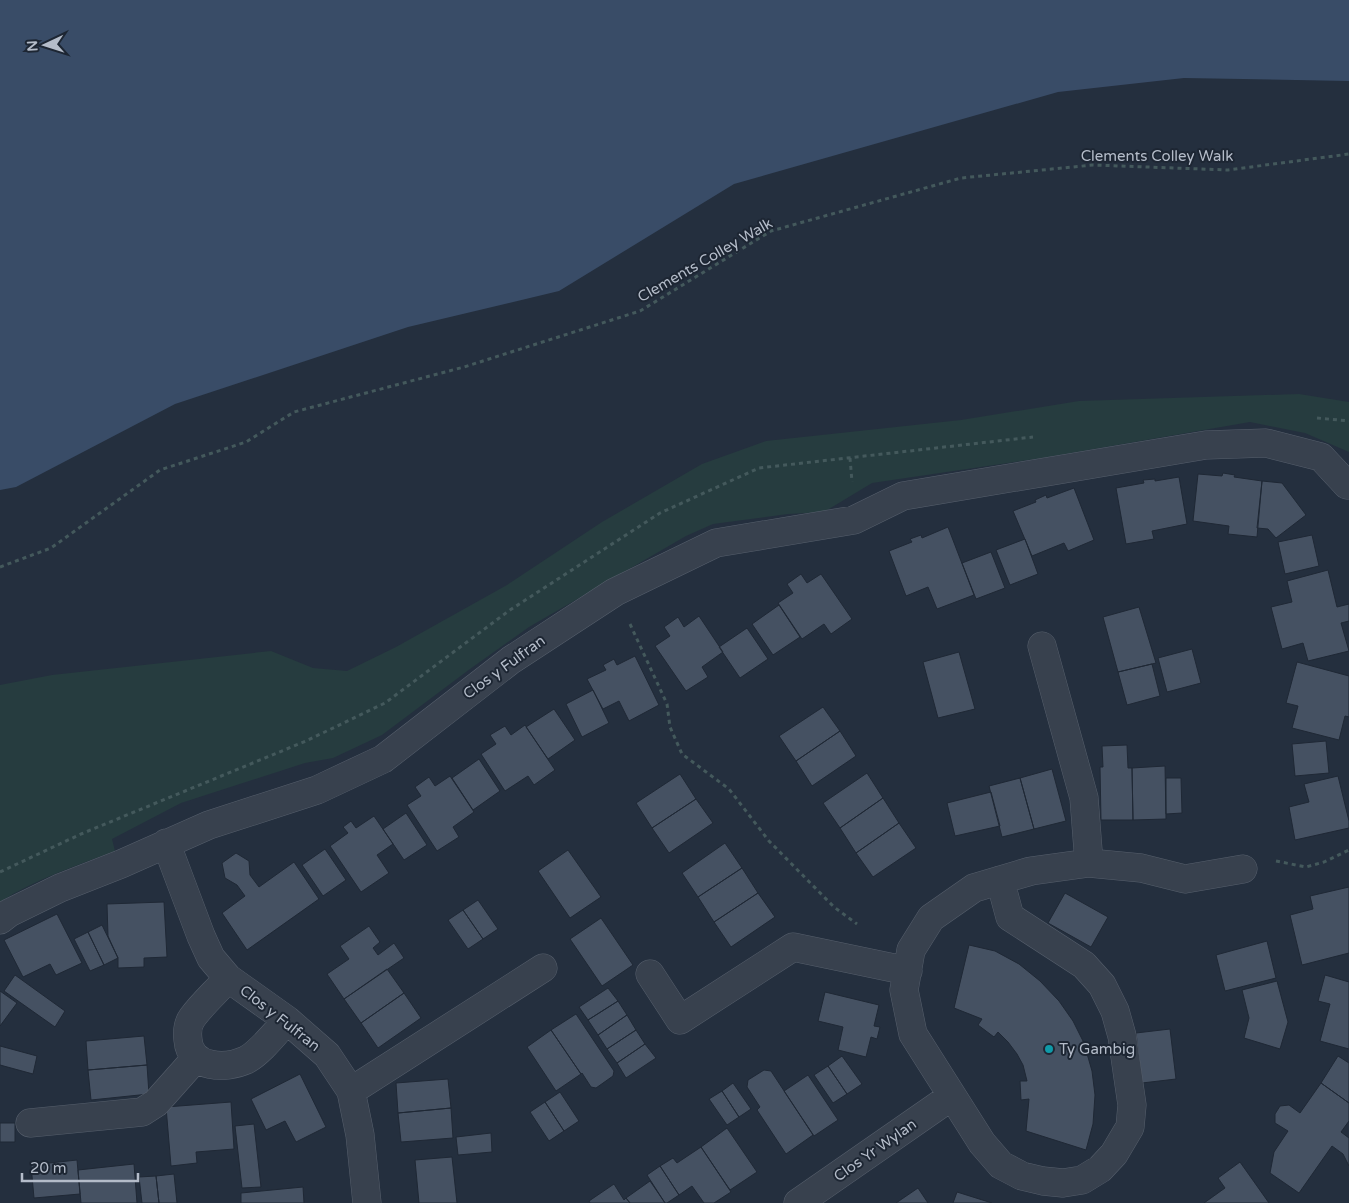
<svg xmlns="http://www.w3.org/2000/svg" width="1349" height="1203" viewBox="0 0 1349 1203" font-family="'Varela Round',sans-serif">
<rect width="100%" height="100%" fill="#242f3e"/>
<path fill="#263c3f" d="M 1299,394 L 1349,402 L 1349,452 L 1305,433 L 1250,422 L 1042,458 L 872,483 L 824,512 L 788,514 L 713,524 L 686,536 L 529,627 L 470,669 L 382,735 L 333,758 L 305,763 L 181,803 L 112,839 L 115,851 C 76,866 35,879 0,902 L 0,685 L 52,675 L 271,651 L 313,668 L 347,671 L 396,647 L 507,585 L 602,522 L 702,464 L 766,441 L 961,420 L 1079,401 Z"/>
<path fill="#394c67" d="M 0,0 L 1349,0 L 1349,81 L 1184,78 L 1058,92 L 734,184 L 559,291 L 408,327 L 175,404 L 16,487 L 0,490 Z"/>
<path fill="#455162" stroke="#1f2835" d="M 1223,473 L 1235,475 L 1234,477 L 1262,481 L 1257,537 L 1228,534 L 1229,526 L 1193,521 L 1198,474 L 1222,476 Z
M 1179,477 L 1187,524 L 1152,531 L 1154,539 L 1126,544 L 1116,488 L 1144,483 L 1143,480 L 1155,479 L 1155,481 Z
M 1262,481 L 1282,483 L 1306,515 L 1276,538 L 1268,529 L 1257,528 Z
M 1074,488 L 1094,540 L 1068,551 L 1064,543 L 1032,556 L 1013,511 L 1036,502 L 1035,500 L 1046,495 L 1047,498 Z
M 948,527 L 974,595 L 937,609 L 928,587 L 906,596 L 889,551 L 912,542 L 910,539 L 921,535 L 922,538 Z
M 1312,535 L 1319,566 L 1285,574 L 1278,542 Z
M 1025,539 L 1038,574 L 1010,585 L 996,550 Z
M 991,552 L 1005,588 L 976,599 L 962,563 Z
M 1328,570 L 1337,607 L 1349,604 L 1349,621 L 1341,623 L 1349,651 L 1308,661 L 1303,643 L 1282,649 L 1271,607 L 1292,602 L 1287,581 Z
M 801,574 L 807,583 L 821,574 L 852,619 L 831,634 L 824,624 L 802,639 L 778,603 L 793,593 L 787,584 Z
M 779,605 L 800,637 L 773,655 L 752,624 Z
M 1139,607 L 1156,663 L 1118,672 L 1103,617 Z
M 699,616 L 723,652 L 702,667 L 708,677 L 686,691 L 655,646 L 670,636 L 664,627 L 678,617 L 684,627 Z
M 747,628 L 768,659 L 740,678 L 719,647 Z
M 1192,649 L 1201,683 L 1167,692 L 1158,658 Z
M 959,652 L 975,709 L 938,718 L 923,662 Z
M 635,656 L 659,705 L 629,721 L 619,701 L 603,709 L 587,679 L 606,670 L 603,665 L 614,659 L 617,665 Z
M 1297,662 L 1349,676 L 1349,717 L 1345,716 L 1339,740 L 1292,728 L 1298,706 L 1286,703 Z
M 1152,664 L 1160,696 L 1127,705 L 1118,672 Z
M 593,690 L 609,723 L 582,737 L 566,704 Z
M 823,707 L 840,731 L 796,761 L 779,736 Z
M 554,709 L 575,740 L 548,759 L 526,727 Z
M 525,725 L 555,770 L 534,785 L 528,776 L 505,791 L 481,754 L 496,744 L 490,735 L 505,726 L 511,735 Z
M 840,731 L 856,756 L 812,786 L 796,761 Z
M 1326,741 L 1329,773 L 1295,776 L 1292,744 Z
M 1127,745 L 1128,768 L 1132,768 L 1133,820 L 1101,820 L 1100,767 L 1103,767 L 1102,746 Z
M 479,759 L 500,791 L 473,810 L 452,778 Z
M 1165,766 L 1166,819 L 1133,820 L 1132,768 Z
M 1052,769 L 1066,821 L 1034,829 L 1020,778 Z
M 867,773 L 883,798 L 840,828 L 823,803 Z
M 680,774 L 696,799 L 652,828 L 636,803 Z
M 450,776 L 474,812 L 453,827 L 459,837 L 437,851 L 407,805 L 421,796 L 415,787 L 429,777 L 435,786 Z
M 1338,776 L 1349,821 L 1349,828 L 1295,840 L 1289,807 L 1309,802 L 1304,784 Z
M 1020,778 L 1034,829 L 1002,837 L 989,786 Z
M 1166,778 L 1181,778 L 1182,813 L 1166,814 Z
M 991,792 L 1000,826 L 955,836 L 947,803 Z
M 883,798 L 899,823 L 856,853 L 840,828 Z
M 696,799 L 713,823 L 669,853 L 652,828 Z
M 406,813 L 427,845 L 404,860 L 383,829 Z
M 374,816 L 393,844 L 377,855 L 389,873 L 361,892 L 330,846 L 348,833 L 343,827 L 351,821 L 356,828 Z
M 899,823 L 916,848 L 873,877 L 856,853 Z
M 725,843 L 742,868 L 698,897 L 682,873 Z
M 325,849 L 346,880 L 323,896 L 302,865 Z
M 568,850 L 601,897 L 570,918 L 538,871 Z
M 236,853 L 249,861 L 250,875 L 259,887 L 294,862 L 319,899 L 247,950 L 222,913 L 245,896 L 237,885 L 225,878 L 222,863 Z
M 742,868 L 758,893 L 714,922 L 698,897 Z
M 1349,887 L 1349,953 L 1302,965 L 1290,915 L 1313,909 L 1310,896 Z
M 758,893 L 775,917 L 731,947 L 714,922 Z
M 1065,893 L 1108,917 L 1091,947 L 1048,923 Z
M 478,900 L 498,929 L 483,939 L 463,910 Z
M 164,902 L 167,957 L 144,958 L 144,967 L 118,968 L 118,958 L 108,936 L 107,904 Z
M 463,910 L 483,939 L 468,949 L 448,920 Z
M 57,914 L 82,963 L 56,975 L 50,964 L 23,977 L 4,940 Z
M 601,918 L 633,965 L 602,986 L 570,939 Z
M 102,925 L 118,958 L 104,965 L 88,932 Z
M 369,926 L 380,942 L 373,948 L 378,955 L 394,943 L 404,958 L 344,999 L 327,974 L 349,959 L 340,946 Z
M 88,932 L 104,965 L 90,971 L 74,939 Z
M 1267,941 L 1276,978 L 1225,991 L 1216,955 Z
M 969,945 L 995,951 L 1019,964 L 1040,981 L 1059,1001 L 1073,1021 L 1084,1043 L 1092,1071 L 1095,1095 L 1093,1124 L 1086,1150 L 1026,1131 L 1029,1099 L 1021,1100 L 1020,1081 L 1027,1081 L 1023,1065 L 1017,1054 L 1008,1042 L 998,1032 L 994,1037 L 978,1025 L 982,1019 L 954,1008 Z
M 387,969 L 404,993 L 361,1023 L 344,999 Z
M 15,975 L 65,1011 L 55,1027 L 4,991 Z
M 1325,975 L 1349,982 L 1349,1049 L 1320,1041 L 1330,1004 L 1318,1001 Z
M 1277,981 L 1288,1022 L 1280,1049 L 1244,1038 L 1249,1018 L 1242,990 Z
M 608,988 L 618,1001 L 588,1020 L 579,1007 Z
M 0,991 L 17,1003 L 0,1026 Z
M 825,992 L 879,1005 L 874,1026 L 880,1027 L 877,1039 L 871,1037 L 866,1057 L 838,1050 L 843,1027 L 818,1021 Z
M 404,993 L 421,1018 L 378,1048 L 361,1023 Z
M 618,1001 L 627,1015 L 598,1035 L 588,1020 Z
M 576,1014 L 614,1071 L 613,1076 L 596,1088 L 591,1087 L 582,1073 L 581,1074 L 551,1030 Z
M 627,1015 L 636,1030 L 607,1049 L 598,1035 Z
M 1170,1029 L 1176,1079 L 1142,1083 L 1136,1033 Z
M 551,1030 L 581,1074 L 556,1091 L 527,1047 Z
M 636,1030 L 645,1044 L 617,1063 L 607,1049 Z
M 144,1036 L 147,1065 L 88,1070 L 86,1041 Z
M 645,1044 L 656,1058 L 626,1078 L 617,1063 Z
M 0,1046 L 37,1056 L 33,1074 L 0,1065 Z
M 842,1056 L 862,1084 L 847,1094 L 828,1066 Z
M 1338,1056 L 1349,1063 L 1349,1103 L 1321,1083 Z
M 147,1065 L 149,1094 L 91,1100 L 88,1070 Z
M 828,1066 L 847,1094 L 833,1103 L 814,1075 Z
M 764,1070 L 771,1071 L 813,1135 L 786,1154 L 757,1110 L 760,1107 L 747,1087 L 748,1080 Z
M 300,1074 L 326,1127 L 296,1142 L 285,1121 L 266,1130 L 251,1099 Z
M 808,1075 L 838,1120 L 814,1136 L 784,1091 Z
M 448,1079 L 451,1108 L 398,1113 L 396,1083 Z
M 733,1083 L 751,1109 L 739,1117 L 722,1091 Z
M 1321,1083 L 1349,1103 L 1349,1121 L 1341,1132 L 1349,1138 L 1349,1166 L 1343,1154 L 1332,1146 L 1299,1193 L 1270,1173 L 1274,1152 L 1288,1131 L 1275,1123 L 1275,1114 L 1280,1106 L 1289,1105 L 1300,1113 Z
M 722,1091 L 739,1117 L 727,1125 L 709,1099 Z
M 560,1092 L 579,1121 L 564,1131 L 545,1102 Z
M 231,1102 L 234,1149 L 196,1152 L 197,1163 L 171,1166 L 166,1107 Z
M 545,1102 L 564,1131 L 549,1141 L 530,1112 Z
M 451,1108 L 453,1138 L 401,1142 L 398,1113 Z
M 0,1123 L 15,1123 L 15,1142 L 0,1142 Z
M 254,1124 L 261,1187 L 242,1188 L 235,1126 Z
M 727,1128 L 757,1172 L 730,1190 L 701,1147 Z
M 491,1133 L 492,1152 L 458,1155 L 456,1137 Z
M 701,1147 L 731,1192 L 714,1203 L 704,1203 L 692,1186 L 679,1195 L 660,1166 L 673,1158 L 677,1163 Z
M 452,1157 L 457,1203 L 419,1203 L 415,1160 Z
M 77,1160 L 80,1194 L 34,1198 L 31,1165 Z
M 1240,1162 L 1269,1203 L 1204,1203 L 1225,1188 L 1218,1178 Z
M 134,1164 L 137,1203 L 81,1203 L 78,1170 Z
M 660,1166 L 679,1195 L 667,1203 L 665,1203 L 647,1175 Z
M 174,1174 L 177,1203 L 159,1203 L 156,1176 Z
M 156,1176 L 159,1203 L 142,1203 L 139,1177 Z
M 650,1181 L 665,1203 L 630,1203 L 626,1198 Z
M 614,1184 L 624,1200 L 626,1198 L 630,1203 L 590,1203 L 589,1201 Z
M 303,1187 L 304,1203 L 241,1203 L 241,1193 Z
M 918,1188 L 928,1203 L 896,1203 Z
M 957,1192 L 992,1203 L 953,1203 Z"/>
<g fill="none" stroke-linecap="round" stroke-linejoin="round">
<g stroke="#565f6c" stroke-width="29">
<path id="minor" d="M 1042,646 L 1084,798 L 1089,863
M 166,843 L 201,936 L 211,958 L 228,978 L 287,1020 L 327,1055 L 351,1091 L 360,1135 L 367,1203
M 1000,880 L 1010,917 L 1084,965 L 1102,985 L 1115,1011 L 1122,1036 L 1132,1105 L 1130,1127 L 1114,1154 L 1100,1169 L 1082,1180 L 1063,1183 L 1043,1181 L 1022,1176 L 1001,1165 L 982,1143 L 913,1034 L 904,990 L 911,950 L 931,918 L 974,888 L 1031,871 L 1089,863 L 1141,868 L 1185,879 L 1243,869
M 0,920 L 9,913 L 60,888 L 121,864 L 209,825 L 317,790 L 383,759 L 511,660 L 615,592 L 716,543 L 854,520 L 903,496 L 1206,445 L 1266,443 L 1321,457 L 1347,485
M 650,974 L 680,1020 L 793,947 L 908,971
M 228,978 C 217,991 202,1004 192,1018 C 187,1025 187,1032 188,1040 C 190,1069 226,1069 246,1060 C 260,1053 276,1032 287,1020
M 351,1091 L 543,968
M 30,1123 L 142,1112 L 156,1103 L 196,1058
M 798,1203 L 952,1096"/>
</g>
<path stroke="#44595c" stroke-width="3" stroke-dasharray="4 4" stroke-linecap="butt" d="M 1317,418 L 1349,421
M 850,458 L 852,482
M 0,567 L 51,548 L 160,470 L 246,442 L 294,412 L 464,367 L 640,311 L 771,231 L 961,178 L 1093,165 L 1228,170 L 1349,154
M 630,624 L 667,704 L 670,727 L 682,754 L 729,789 L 769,841 L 834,907 L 857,924
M 1276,861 L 1306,867 L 1324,862 L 1349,850
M 0,872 L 81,834 L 306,741 L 385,703 L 510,610 L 660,513 L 759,468 L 1033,437"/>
<use href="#minor" stroke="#38414e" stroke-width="28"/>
</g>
<circle fill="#0f9aa8" stroke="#1d2633" stroke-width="2" cx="1049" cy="1049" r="5"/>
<g text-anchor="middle" stroke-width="4" stroke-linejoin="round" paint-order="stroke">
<g font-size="15" fill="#b4bcc9" stroke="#1d2633">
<text x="1157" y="161">Clements Colley Walk</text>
<text transform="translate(705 260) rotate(-30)" y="5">Clements Colley Walk</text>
<text transform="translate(504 667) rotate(-36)" y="5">Clos y Fulfran</text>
<text transform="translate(280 1018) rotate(38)" y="5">Clos y Fulfran</text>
<text transform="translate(875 1150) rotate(-35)" y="5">Clos Yr Wylan</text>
</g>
<g font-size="15" fill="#b4bcc9" stroke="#1d2633" text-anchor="start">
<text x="1059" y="1054">Ty Gambig</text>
</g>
</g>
<g transform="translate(45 45) rotate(266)" stroke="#1d2633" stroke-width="4" paint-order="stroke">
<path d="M0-4L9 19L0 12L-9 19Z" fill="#b4bcc9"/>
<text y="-8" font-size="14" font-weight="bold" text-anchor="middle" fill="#b4bcc9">N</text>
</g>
<path d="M22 1173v8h116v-8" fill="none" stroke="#b4bcc9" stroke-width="2.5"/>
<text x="30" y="1173" font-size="15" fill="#b4bcc9" stroke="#1d2633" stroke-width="4" paint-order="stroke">20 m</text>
</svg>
